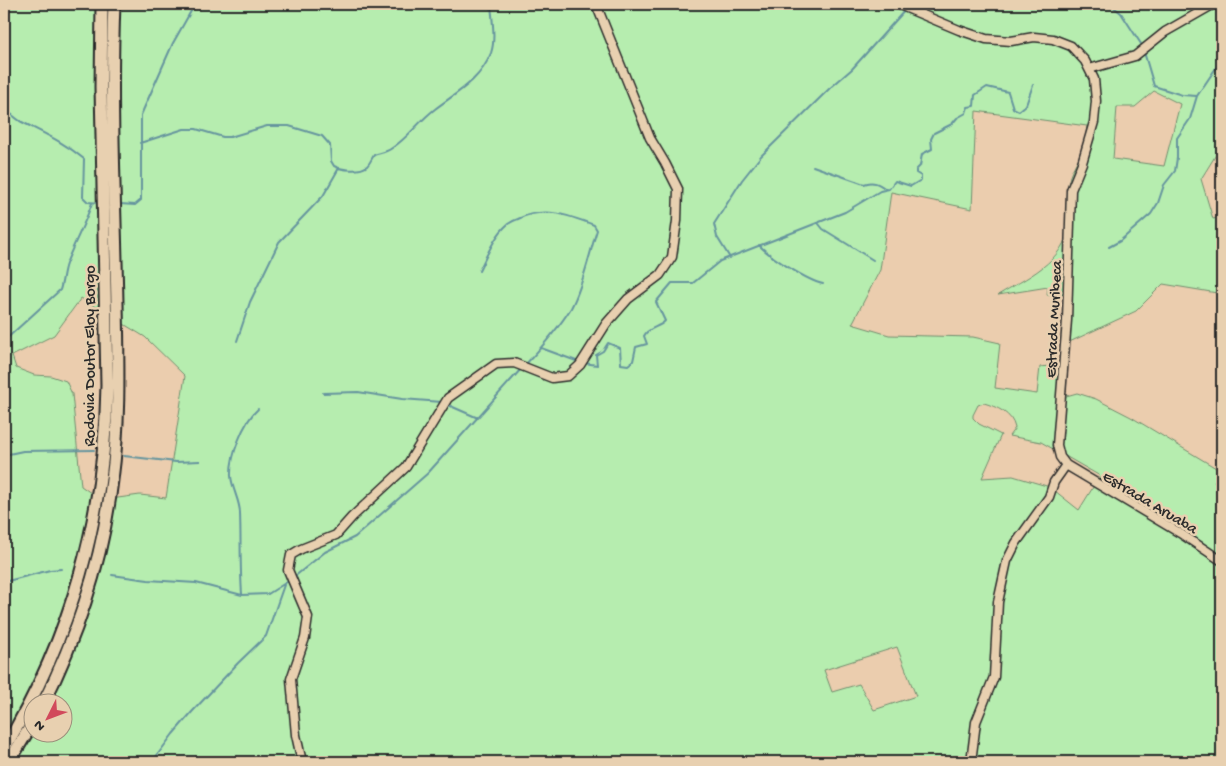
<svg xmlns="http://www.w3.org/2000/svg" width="1226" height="766" viewBox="0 0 1226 766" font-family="'Gochi Hand',sans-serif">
<rect width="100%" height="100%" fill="#ebcdae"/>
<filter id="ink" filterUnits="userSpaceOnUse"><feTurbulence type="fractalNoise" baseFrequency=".02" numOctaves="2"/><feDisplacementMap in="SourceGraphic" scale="10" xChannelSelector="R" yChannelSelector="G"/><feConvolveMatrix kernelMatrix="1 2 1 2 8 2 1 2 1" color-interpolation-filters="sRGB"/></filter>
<g filter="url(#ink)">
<path fill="#b6edaf" stroke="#708c6d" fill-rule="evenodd" d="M 4,4 L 1222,4 L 1222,145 L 1201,179 L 1213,219 L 1222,217 L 1222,296 L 1217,293 L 1163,284 L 1136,311 L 1063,345 L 1068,295 L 1047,295 L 1048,287 L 998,295 C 1024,279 1067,261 1068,225 C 1069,209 1065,192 1070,176 C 1073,166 1080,158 1083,148 C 1085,141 1086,133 1087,126 L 976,111 L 972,209 L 891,192 L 880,270 L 852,324 L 889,335 L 973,337 L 1000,343 L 995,388 L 1037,394 L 1040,367 L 1049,366 L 1061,372 L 1059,398 L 1077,393 L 1096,399 L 1131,417 L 1221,471 L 1214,482 L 1222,488 L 1222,762 L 4,762 ZM 1154,91 L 1180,104 L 1164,166 L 1113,159 L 1117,107 L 1135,107 ZM 81,298 L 145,337 L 185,376 L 166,498 L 140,495 L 118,498 L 98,498 L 81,486 L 72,394 L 66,381 L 51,376 L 34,375 L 16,368 L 12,356 L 54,335 ZM 984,403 C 997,407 1012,413 1015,428 L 1009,436 L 1041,442 L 1100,476 L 1079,510 L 1050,487 L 1013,476 L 982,478 L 1001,435 L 979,424 L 973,418 L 973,415 L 978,405 ZM 897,647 L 916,696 L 874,710 L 859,684 L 832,692 L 824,670 ZM 32,704 L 62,704 L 62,734 L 32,734 Z"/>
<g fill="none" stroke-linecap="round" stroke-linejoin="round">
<path stroke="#66959e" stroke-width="2" d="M 1110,4 L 1121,13 L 1143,47
M 1144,52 L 1154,86 L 1182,95 L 1197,96
M 4,110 C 10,112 14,117 20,121 C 43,133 64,142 84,159 L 83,197 L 88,202 L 100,203
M 140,143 L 184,129 L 196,129 L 223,137 L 230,137 L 267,126 L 289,126 L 322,136 L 330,145 L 331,161 L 334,166 C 342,170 360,172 367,166 C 370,163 372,158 374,155 C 380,153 387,152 392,148 C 408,138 419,121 435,109 C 456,93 480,81 491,53 C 496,39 492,19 491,4
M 813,166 L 864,184 C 873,180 879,184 886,189
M 120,204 L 135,205 L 141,200 L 141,115 L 173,43 L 195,4
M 819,224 L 823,229 L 873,260
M 759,245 C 770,257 808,281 823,284
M 1109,247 L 1120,241 L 1151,214 L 1158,203 L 1164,185 L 1175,171 L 1177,158 L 1177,138 L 1190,119 L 1197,96 L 1222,59
M 730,258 L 717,237 L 714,224 L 742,180 L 761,156 L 829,89 L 852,69 L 906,9
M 479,271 C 487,255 495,235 508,224 C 511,222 515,220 518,219 C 544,206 568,215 594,225 L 597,230 C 589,255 583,286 571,308 C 558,329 542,347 525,365
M 4,341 L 60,290 C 63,281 63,272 66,264 C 74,243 85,224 92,203
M 237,341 L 250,302 L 279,242 L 323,196 L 339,168
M 541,348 L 579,362
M 584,363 L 597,365 L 596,355 L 603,351 L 608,343 L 620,348 L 621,364 L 628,365 L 633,361 L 636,347 L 647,344 L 644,336 C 648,327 659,328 665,321 L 656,302 L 672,283 L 693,283 L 720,261 L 845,212 L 880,191 L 889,189 L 895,181 L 911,186 L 921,180 L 921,176 L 916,173 L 916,170 L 920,166 L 922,154 L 932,149 L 931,139 L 934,133 L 952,124 L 957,118 L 966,113 L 968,107 L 974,106 L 975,95 L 987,87 L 1008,92 L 1013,108 L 1019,111 L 1026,105 L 1033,85
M 323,393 L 358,392 L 402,399 L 442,402
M 446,404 L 478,418
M 4,455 L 23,451 L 94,450
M 124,456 L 176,462 L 200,461
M 112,575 L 148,580 L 196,583 L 242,595 L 268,594 L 290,580
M 294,577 L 325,552 L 355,537 L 428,473 L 521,369
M 4,582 L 50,570 L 61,569
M 242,594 C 240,567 241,540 240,513 C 240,501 232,489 231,476 C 230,457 243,422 258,409
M 152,762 L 173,734 L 192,712 L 238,663 L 266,636 L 284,585"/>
<g stroke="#2b2b2b" stroke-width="11">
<path id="minor" d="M 897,4 L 959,30 L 986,39 L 1011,41 L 1034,37 L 1053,39 L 1071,46 L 1085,61 L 1094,79 L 1096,101 L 1094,122 L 1082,163 L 1071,190 L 1067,320 L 1057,445 L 1060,457 L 1066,465 L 1180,533 L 1222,561
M 1089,69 L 1135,56 L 1165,32 L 1214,4
M 302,762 L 296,735 L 291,679 L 305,638 L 308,617 L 288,570 L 291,555 L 301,549 L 336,535 L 352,517 L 406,467 L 448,398 L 496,364 L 514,363 L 552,378 L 568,376 L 580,365 L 606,324 L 628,299 L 660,275 L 672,257 L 677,221 L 678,189 L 665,163 L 650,138 L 596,4
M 971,762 L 976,722 L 994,677 L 998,602 L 1007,561 L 1016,543 L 1049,497 L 1054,482 L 1066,465"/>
</g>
<g stroke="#2b2b2b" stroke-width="15">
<path id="highway" d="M 43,704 C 78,634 103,558 112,480 C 120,421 118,362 117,303 C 115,203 110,103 114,4
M 4,749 C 72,636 105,517 107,385 L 101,87 L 102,4
M 9,762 L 32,724"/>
</g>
<use href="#minor" stroke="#e8d0b0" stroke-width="8"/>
<use href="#highway" stroke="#e8d0b0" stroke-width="11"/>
</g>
</g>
<g text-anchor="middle" stroke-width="5" stroke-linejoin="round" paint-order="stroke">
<g font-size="16" fill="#2b2b2b" stroke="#e8d0b0">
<text transform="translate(1052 319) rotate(-87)" y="6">Estrada Muribeca</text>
<text transform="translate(88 356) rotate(-90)" y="6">Rodovia Doutor Eloy Borgo</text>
<text transform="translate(1151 501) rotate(31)" y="6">Estrada Aruaba</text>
</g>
</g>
<rect width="1226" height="766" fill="none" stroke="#e8d0b0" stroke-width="20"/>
<rect x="10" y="10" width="1206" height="746" fill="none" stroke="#2b2b2b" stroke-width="2" filter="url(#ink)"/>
<g transform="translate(48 718) rotate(228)"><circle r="24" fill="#e8d0b0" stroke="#9c8e7b"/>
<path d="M0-4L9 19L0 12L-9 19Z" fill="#d1495b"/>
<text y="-8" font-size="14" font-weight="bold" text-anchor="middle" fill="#2b2b2b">N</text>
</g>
</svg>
